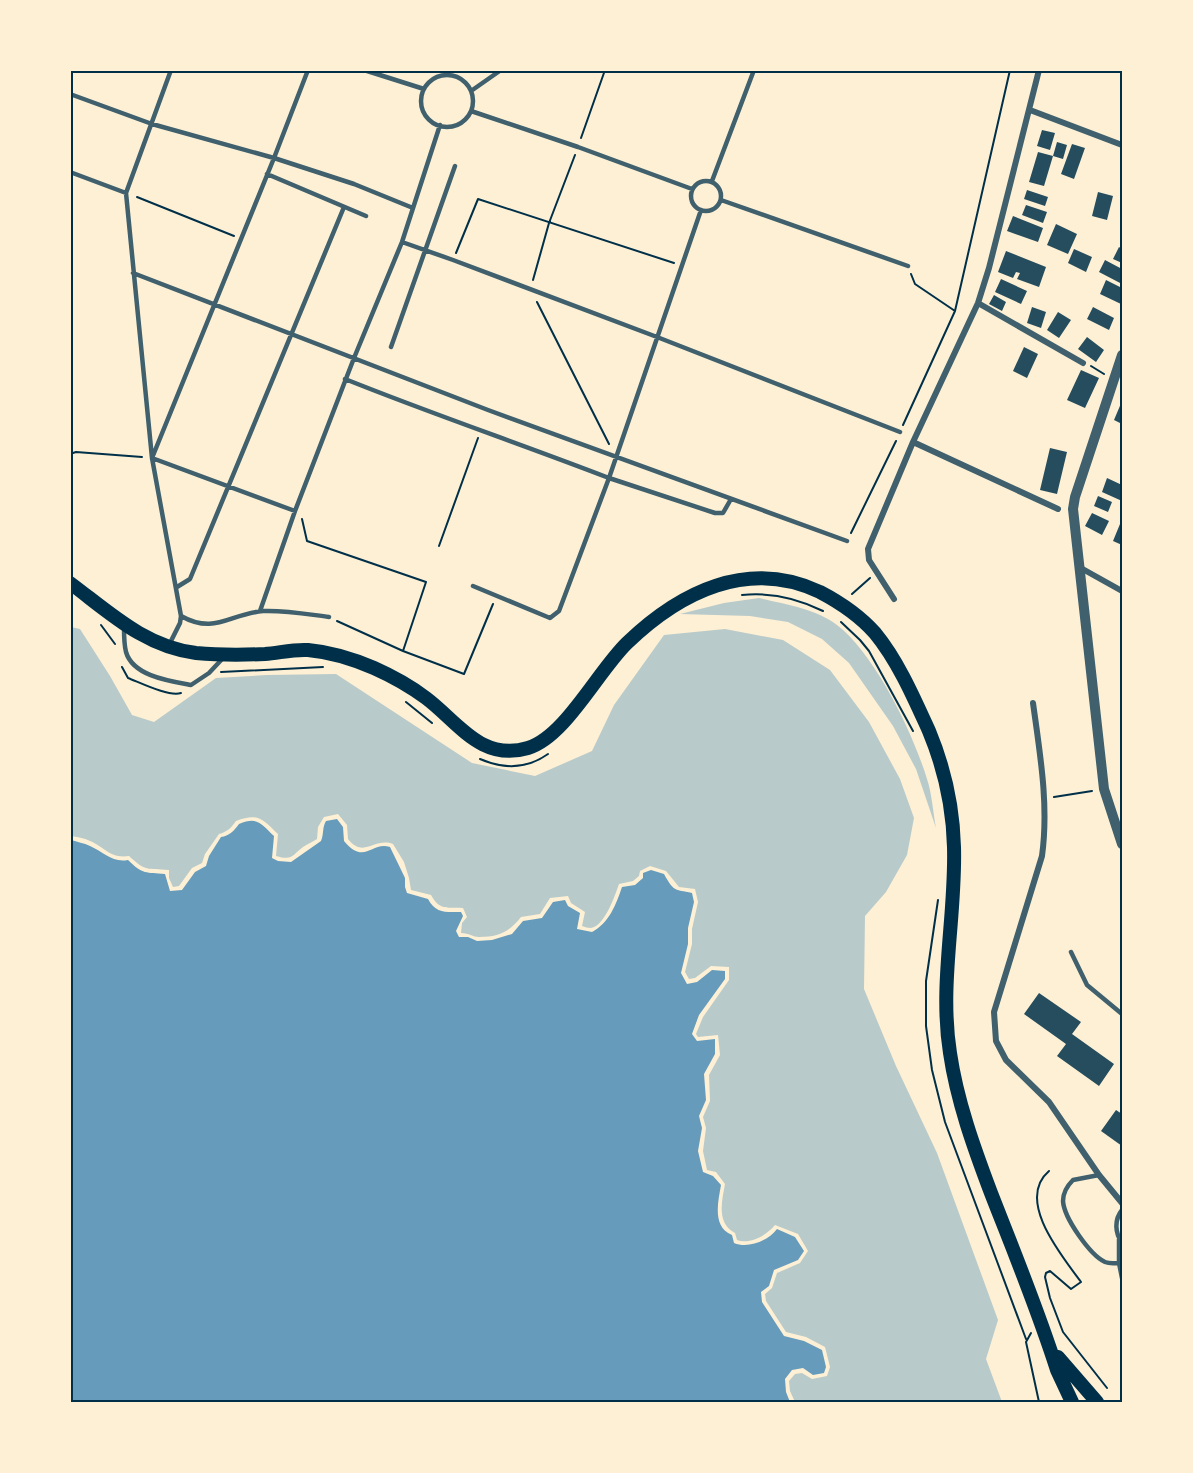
<svg xmlns="http://www.w3.org/2000/svg" width="1193" height="1473" viewBox="0 0 1193 1473" font-family="Bitter,serif">
<rect width="100%" height="100%" fill="#fdf0d5"/>
<path fill="#b9caca" d="M 759,598 C 784,604 817,609 837,625 C 875,654 913,733 927,779 C 932,794 933,812 936,828 L 916,769 L 893,726 L 849,663 L 822,639 L 788,622 L 750,616 L 680,614 L 724,603 Z
M 71,627 L 80,629 L 110,676 L 132,715 L 154,722 L 216,678 L 267,675 L 336,674 L 472,763 L 535,776 L 592,751 L 614,705 L 664,635 L 725,629 L 783,640 L 830,670 L 869,722 L 900,779 L 914,818 L 907,855 L 886,892 L 865,916 L 864,989 L 896,1066 L 937,1153 L 998,1320 L 986,1359 L 1002,1402 L 795,1402 L 790,1391 L 789,1381 L 795,1374 L 802,1373 L 812,1379 L 827,1376 L 830,1367 L 825,1347 L 806,1337 L 786,1332 L 766,1301 L 765,1294 L 772,1288 L 777,1273 L 800,1263 L 808,1251 L 798,1234 L 775,1225 C 767,1235 750,1245 737,1240 L 735,1233 C 716,1223 722,1201 725,1184 L 716,1172 L 707,1170 L 703,1151 L 706,1128 L 703,1117 L 710,1101 L 709,1075 L 720,1055 L 718,1035 L 698,1037 L 696,1034 L 703,1017 L 729,980 L 729,967 L 711,966 L 695,978 L 689,979 L 685,972 L 692,944 L 692,929 L 698,902 L 695,889 L 679,887 L 666,871 L 650,866 L 640,871 L 639,876 L 633,881 L 619,884 C 615,895 605,926 591,928 C 588,928 585,927 582,926 L 585,912 L 571,903 L 568,896 L 550,898 L 540,914 L 521,917 C 509,932 499,937 479,937 C 473,937 469,933 461,933 L 462,923 L 467,917 L 463,908 C 447,907 440,911 431,895 L 411,890 L 409,878 L 404,862 L 393,844 C 374,837 364,859 348,839 L 347,825 L 338,814 L 324,817 L 318,827 L 317,839 C 313,842 307,844 303,847 C 292,855 293,861 276,856 L 278,834 C 263,820 259,812 236,821 C 231,828 227,832 219,834 L 205,854 L 202,863 L 192,868 L 179,886 L 173,887 L 169,878 L 169,870 C 147,868 146,872 129,856 C 110,859 105,847 90,841 C 84,838 77,837 71,836 Z"/>
<path fill="#669bbc" d="M 337,819 L 343,827 L 344,841 C 365,866 371,841 390,847 L 405,878 L 405,887 L 407,893 L 428,899 C 436,914 446,912 461,912 L 463,916 L 456,931 L 459,937 L 468,937 L 477,941 L 492,940 L 512,934 L 523,921 L 542,918 L 553,902 L 565,900 L 568,906 L 580,913 L 577,929 L 592,932 C 609,923 616,905 622,887 L 635,885 L 643,878 L 643,873 L 651,870 L 664,874 C 674,892 674,889 692,893 L 694,902 L 688,928 L 688,944 L 681,973 L 687,984 L 697,982 L 712,970 L 725,971 L 725,979 L 699,1015 L 692,1034 L 697,1041 L 715,1039 L 715,1054 L 704,1074 L 706,1100 L 699,1116 L 702,1128 L 698,1151 L 703,1172 L 713,1176 L 721,1185 C 718,1202 712,1227 732,1235 L 734,1243 C 748,1249 768,1241 777,1229 L 795,1237 L 804,1251 L 798,1260 L 774,1270 L 769,1286 L 761,1292 L 762,1302 L 784,1336 L 804,1341 L 822,1350 L 826,1367 L 824,1373 L 813,1375 L 803,1368 L 792,1370 L 785,1379 L 786,1392 L 790,1402 L 71,1402 L 71,840 C 77,842 84,843 90,846 C 104,852 112,863 128,860 C 143,875 146,872 165,874 L 170,891 L 182,890 L 195,872 L 206,866 L 209,856 L 221,837 C 229,836 234,831 239,824 C 258,816 261,824 274,836 L 272,858 L 278,861 L 291,862 L 321,841 C 324,834 322,828 326,821 Z"/>
<path fill="#264d5e" d="M 1042,130 L 1055,133 L 1050,150 L 1037,146 Z
M 1057,142 L 1067,145 L 1063,159 L 1053,156 Z
M 1072,144 L 1085,148 L 1074,179 L 1061,174 Z
M 1038,152 L 1053,156 L 1044,186 L 1029,182 Z
M 1027,190 L 1048,197 L 1045,206 L 1024,199 Z
M 1098,192 L 1113,196 L 1107,220 L 1092,216 Z
M 1026,205 L 1047,212 L 1043,223 L 1022,215 Z
M 1013,216 L 1043,228 L 1038,242 L 1007,231 Z
M 1056,224 L 1077,234 L 1068,254 L 1047,245 Z
M 1119,247 L 1122,249 L 1122,263 L 1113,259 Z
M 1074,249 L 1092,257 L 1086,272 L 1068,263 Z
M 1006,251 L 1046,267 L 1039,287 L 1017,279 L 1020,273 L 1016,272 L 1013,278 L 998,272 Z
M 1105,260 L 1122,269 L 1122,284 L 1099,272 Z
M 1001,279 L 1027,291 L 1021,304 L 995,292 Z
M 1106,280 L 1122,288 L 1121,304 L 1100,294 Z
M 994,295 L 1006,302 L 1002,311 L 989,304 Z
M 1032,307 L 1046,312 L 1041,328 L 1027,323 Z
M 1093,307 L 1114,318 L 1109,330 L 1087,319 Z
M 1058,312 L 1071,320 L 1059,338 L 1047,330 Z
M 1087,337 L 1104,350 L 1096,362 L 1078,349 Z
M 1024,347 L 1038,354 L 1027,378 L 1013,371 Z
M 1081,370 L 1099,378 L 1085,408 L 1067,400 Z
M 1122,401 L 1122,424 L 1114,420 Z
M 1050,448 L 1067,452 L 1057,494 L 1040,490 Z
M 1107,478 L 1122,485 L 1122,501 L 1102,492 Z
M 1098,496 L 1112,502 L 1108,512 L 1094,506 Z
M 1092,513 L 1109,521 L 1102,535 L 1085,526 Z
M 1120,524 L 1122,525 L 1122,545 L 1113,541 Z
M 1039,993 L 1081,1022 L 1072,1034 L 1114,1064 L 1099,1086 L 1057,1056 L 1066,1044 L 1024,1014 Z
M 1116,1110 L 1122,1114 L 1122,1146 L 1101,1131 Z"/>
<g fill="none" stroke-linecap="round" stroke-linejoin="round">
<path stroke="#003049" stroke-width="2" d="M 581,138 L 605,70
M 137,197 L 234,236
M 456,253 L 478,199 L 674,263
M 533,280 L 549,223 L 575,155
M 537,302 L 609,444
M 955,311 L 1010,70
M 1091,366 L 1104,374
M 903,425 L 955,311 L 915,284 L 911,274
M 70,454 L 76,452 L 142,457
M 302,519 L 307,541 L 426,582 L 403,651
M 851,533 L 896,441
M 439,546 L 478,438
M 852,594 L 870,578
M 742,595 C 771,592 797,598 823,611
M 337,621 L 403,651 L 464,674 L 493,604
M 841,622 L 860,640 L 869,651 L 913,731
M 101,625 L 115,644
M 122,667 L 128,678 C 141,683 169,697 181,693
M 221,672 L 323,667
M 406,702 L 432,723
M 480,759 C 503,769 527,769 548,754
M 1054,797 L 1092,791
M 938,900 L 926,981 L 926,1026 L 932,1070 L 945,1122 L 1026,1339
M 1049,1171 C 1015,1200 1062,1256 1081,1282 L 1071,1289 L 1050,1271 L 1046,1273 L 1045,1277 L 1050,1298 L 1063,1332 L 1107,1388
M 1031,1333 L 1026,1342 L 1039,1402"/>
<path stroke="#3f606c" stroke-width="4.5" d="M 308,70 L 274,158 L 354,184 L 413,208
M 364,70 L 424,89
M421 101a26 26 0 1 1 52 0a26 26 0 1 1-52 0Z
M 471,91 L 501,70
M 70,94 L 152,124 L 274,158 L 152,458 L 295,511 L 354,358 L 402,242 L 440,125
M 471,111 L 578,147 L 692,189
M 70,172 L 126,193 L 152,458 L 181,616 L 180,623 L 170,643
M 267,174 L 366,216
M691 196a15 15 0 1 1 30 0a15 15 0 1 1-30 0Z
M 712,181 L 754,70
M 126,193 L 171,70
M 721,200 L 908,266
M 701,210 L 609,478 L 715,513 L 723,513 L 731,499
M 402,242 L 453,260 L 657,337 L 900,432
M 133,273 L 488,410 L 847,541
M 391,347 L 455,166
M 345,379 C 432,414 521,444 609,478 L 559,611 L 550,618 L 473,586
M 177,587 L 190,579 L 344,207
M 260,611 L 295,511
M 181,616 C 215,635 229,614 263,611 C 285,610 306,614 329,617
M 124,628 C 124,635 124,644 126,652 C 133,676 169,681 191,685 L 209,673 L 224,657
M 1071,952 L 1087,985 L 1122,1014
M 1099,1175 L 1073,1180 C 1068,1185 1063,1193 1063,1201 C 1064,1218 1090,1255 1105,1262 C 1110,1264 1114,1263 1119,1263
M 1122,1210 C 1114,1220 1115,1233 1122,1243
M 1119,1239 L 1119,1263 L 1122,1278"/>
<path stroke="#3f606c" stroke-width="6" d="M 1030,110 L 1122,145
M 978,303 L 1083,363
M 913,442 L 1058,509
M 1079,567 L 1122,591
M 894,599 L 869,560 L 868,549 L 913,442 L 978,303 L 989,268 L 1039,70
M 1033,703 C 1040,754 1049,805 1042,856 L 994,1012 L 996,1041 L 1006,1060 L 1049,1102 L 1099,1175 L 1122,1203"/>
<path stroke="#3f606c" stroke-width="10" d="M 1122,355 L 1075,497 L 1073,509 L 1104,789 L 1122,844"/>
<path stroke="#003049" stroke-width="14" d="M 70,583 C 109,612 145,647 196,653 C 218,655 243,655 265,654 C 279,653 293,649 308,650 C 330,652 353,659 374,668 C 392,676 410,686 426,698 C 458,722 481,762 528,748 C 565,737 598,671 627,643 C 680,592 748,558 820,592 C 841,603 859,615 875,633 C 898,661 914,698 929,731 C 944,767 953,807 954,847 C 956,916 939,984 950,1053 C 957,1101 974,1148 991,1193 C 1014,1252 1038,1310 1057,1370 L 1072,1402
M 1058,1357 L 1097,1402"/>
</g>
<rect width="1193" height="1473" fill="none" stroke="#fdf0d5" stroke-width="144"/>
<rect x="72" y="72" width="1049" height="1329" fill="none" stroke="#003049" stroke-width="2"/>
</svg>
